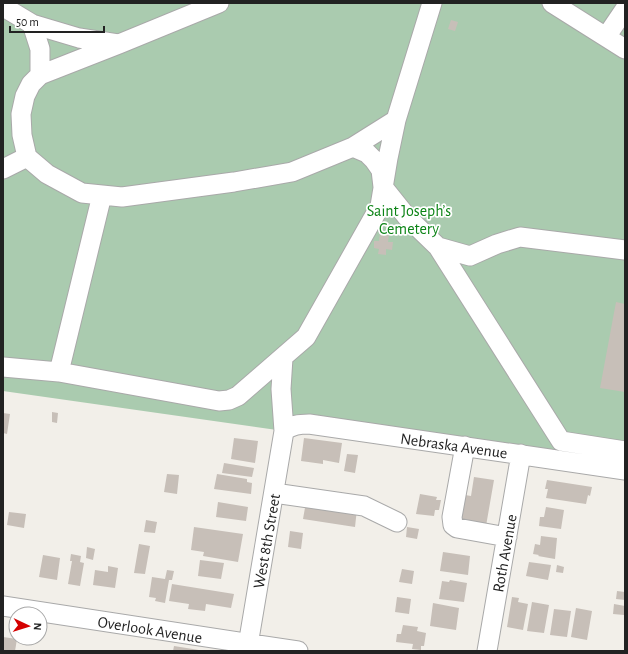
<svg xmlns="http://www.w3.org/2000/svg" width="628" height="654" viewBox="0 0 628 654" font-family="'Alegreya Sans',sans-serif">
<rect width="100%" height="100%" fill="#f2efe9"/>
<path fill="#aacbaf" d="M 3,3 L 625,3 L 625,470 L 284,431 L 3,391 Z"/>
<path fill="#c7bfb8" d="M 451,20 L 458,22 L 455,31 L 448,29 Z
M 380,233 L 389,234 L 388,242 L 393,242 L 392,250 L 386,249 L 386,255 L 378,254 L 379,249 L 374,248 L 374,241 L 379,241 Z
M 616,302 L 625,304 L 625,392 L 600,388 Z
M 52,412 L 58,413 L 57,423 L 52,422 Z
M 3,413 L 10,414 L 7,434 L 3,433 Z
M 234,438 L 258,441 L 255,463 L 231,459 Z
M 304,438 L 342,443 L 339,463 L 323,460 L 323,464 L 301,461 Z
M 347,454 L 358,455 L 355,473 L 344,471 Z
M 224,463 L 254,468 L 252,477 L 222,473 Z
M 167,474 L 179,475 L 177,494 L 164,492 Z
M 217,474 L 247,479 L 247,482 L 252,483 L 251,494 L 214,489 Z
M 474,477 L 494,480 L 486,526 L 460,522 L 465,495 L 471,496 Z
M 547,480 L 592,487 L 590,496 L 588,495 L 586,504 L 546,498 L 548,489 L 545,489 Z
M 420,494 L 437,497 L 436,500 L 441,500 L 439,510 L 435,510 L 434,516 L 416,514 Z
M 218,502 L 248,507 L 246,521 L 216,517 Z
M 306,502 L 357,509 L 355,527 L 303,519 Z
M 546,507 L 564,510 L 561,529 L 539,526 L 540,517 L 544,517 Z
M 9,512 L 26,514 L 24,528 L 7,525 Z
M 146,520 L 157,522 L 155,533 L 144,532 Z
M 194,527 L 243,534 L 238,562 L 203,556 L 204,552 L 191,550 Z
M 407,527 L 419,529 L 417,539 L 406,537 Z
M 290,531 L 303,533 L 301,549 L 288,547 Z
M 541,536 L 557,538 L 555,559 L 538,556 L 539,555 L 533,554 L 535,544 L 540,545 Z
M 139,544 L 150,546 L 145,574 L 134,573 Z
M 87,547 L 95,549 L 93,560 L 86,558 Z
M 443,552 L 470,556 L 468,575 L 440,571 Z
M 71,554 L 81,556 L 80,562 L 84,563 L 80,586 L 68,584 L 72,561 L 70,561 Z
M 43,555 L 60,558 L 57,580 L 39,577 Z
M 200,560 L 224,563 L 221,579 L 198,576 Z
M 529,562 L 551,565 L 548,580 L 526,576 Z
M 557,565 L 564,567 L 563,573 L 556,572 Z
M 108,566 L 118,568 L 115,588 L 93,585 L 95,570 L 108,572 Z
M 402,569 L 414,571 L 412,584 L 399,582 Z
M 167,570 L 174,571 L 172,580 L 169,580 L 165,603 L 155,601 L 156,598 L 149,597 L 152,577 L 165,579 Z
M 450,580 L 467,583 L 464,602 L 439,599 L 442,581 L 449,582 Z
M 172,584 L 234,594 L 231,608 L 206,604 L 205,611 L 188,609 L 189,604 L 169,601 Z
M 617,591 L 625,592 L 625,600 L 616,599 Z
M 397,597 L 411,599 L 409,614 L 395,612 Z
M 512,597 L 519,598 L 518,602 L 528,604 L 523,630 L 507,627 Z
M 532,602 L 549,605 L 544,633 L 527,631 Z
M 433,603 L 459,608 L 456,630 L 430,626 Z
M 614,604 L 625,606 L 624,615 L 613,614 Z
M 576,608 L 592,611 L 587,640 L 571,637 Z
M 554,609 L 571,611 L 567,637 L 550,635 Z
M 403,625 L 418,627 L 417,631 L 426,633 L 424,646 L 421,646 L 421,650 L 412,649 L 413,644 L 396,642 L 397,634 L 401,634 Z
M 3,637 L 17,639 L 15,651 L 3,651 Z
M 174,646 L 199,650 L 199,651 L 173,651 Z"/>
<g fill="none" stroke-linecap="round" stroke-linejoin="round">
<g stroke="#a9a9a9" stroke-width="21">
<path id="minor" d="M 219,3 L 119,44 L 40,75 L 31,84 L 25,96 L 21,114 L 22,135 L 27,157 L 47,174 L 82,193 L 122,197 L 234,182 L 292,172 L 353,147 L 396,120
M 552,3 L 625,49
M 3,4 L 7,9 L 32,24 L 79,38 L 118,44
M 32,24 L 40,49 L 40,75
M 606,37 L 625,9
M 353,147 L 367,153 L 374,160 L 381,170 L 383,187 L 407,217 L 438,247 L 470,256 L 497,244 L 520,237 L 625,250
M 3,169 L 27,157
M 438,247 L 561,441 L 625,451
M 3,367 L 59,372 L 219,401 L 229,400 L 238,396 L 306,337 L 380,206 L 388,158 L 396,120 L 432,3
M 59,372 L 102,195
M 284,431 C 292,425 299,424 309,424 L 625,470
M 465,446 L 452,517 L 453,525 L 457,528 L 507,537
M 274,493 L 364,506 L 397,522
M 3,606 L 298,651
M 247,651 L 284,431 L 281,389 L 283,358
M 487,651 L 521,454"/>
</g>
<use href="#minor" stroke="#fff" stroke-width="19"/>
</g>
<g text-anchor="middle" stroke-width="3.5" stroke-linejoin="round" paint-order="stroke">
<g font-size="16" fill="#0c8416" stroke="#fff">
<text x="409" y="216">Saint Joseph’s<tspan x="409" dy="18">Cemetery</tspan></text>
</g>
<g font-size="16" fill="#222" stroke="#fff">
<text transform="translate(454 445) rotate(8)" y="6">Nebraska Avenue</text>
<text transform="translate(266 541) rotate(-80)" y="6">West 8th Street</text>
<text transform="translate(504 553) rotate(-80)" y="6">Roth Avenue</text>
<text transform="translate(150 629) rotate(9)" y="6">Overlook Avenue</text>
</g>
</g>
<rect width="628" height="654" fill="none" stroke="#222222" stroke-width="8"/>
<g transform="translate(28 626) rotate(94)"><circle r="19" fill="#ffffff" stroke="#a7a7a7"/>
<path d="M0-3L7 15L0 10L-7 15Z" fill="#d40000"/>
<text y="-6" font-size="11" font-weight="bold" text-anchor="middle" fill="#222222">N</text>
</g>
<path d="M10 26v6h94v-6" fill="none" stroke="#222222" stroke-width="2"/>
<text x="16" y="26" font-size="12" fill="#222222" stroke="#ffffff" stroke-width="3" paint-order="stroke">50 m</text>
</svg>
